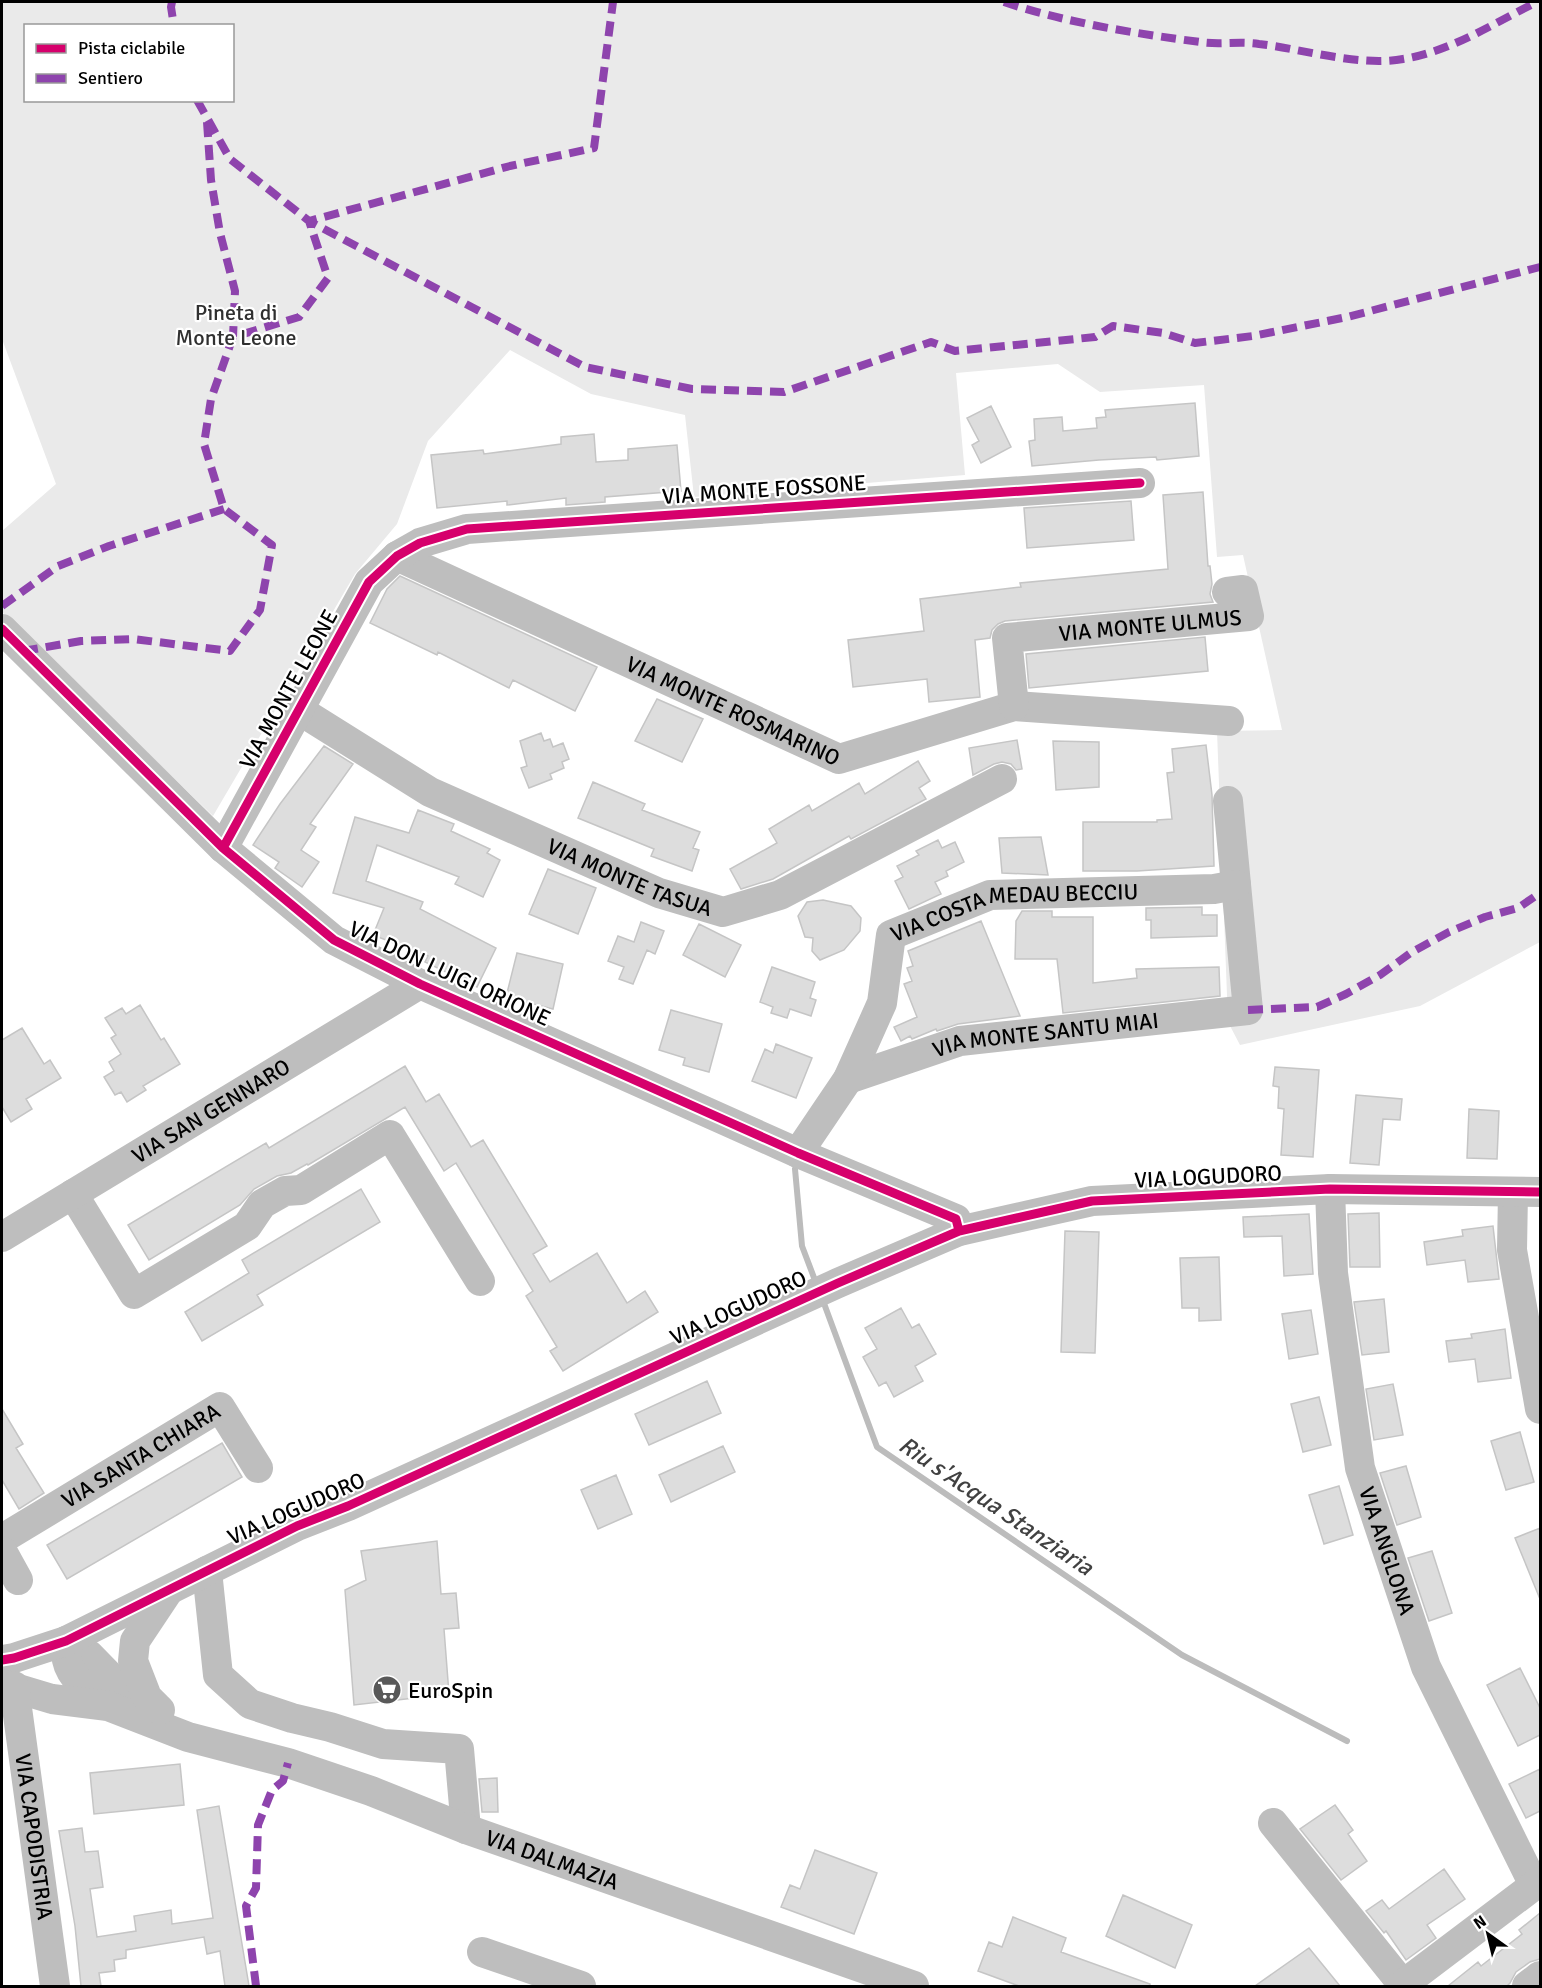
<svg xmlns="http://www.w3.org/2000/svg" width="1542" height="1988" viewBox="0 0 1542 1988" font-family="Signika,sans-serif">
<rect width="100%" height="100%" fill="#fff"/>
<path fill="#eaeaea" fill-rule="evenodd" d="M 2,2 L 1540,2 L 1540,942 L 1420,1006 L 1240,1045 L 1228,1022 L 1217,731 L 1282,730 L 1243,555 L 1217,557 L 1204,385 L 1100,392 L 1058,364 L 956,373 L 965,475 L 694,497 L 685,415 L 591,394 L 510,350 L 428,441 L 397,524 L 355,574 L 213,816 L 2,612 L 2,531 L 56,484 L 2,339 ZM 26,26 L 232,26 L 232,100 L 26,100 Z"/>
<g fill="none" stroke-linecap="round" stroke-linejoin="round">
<path stroke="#bcbcbc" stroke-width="6" d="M 795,1169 L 802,1246 L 816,1283
M 822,1298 L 877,1447 L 1182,1655 L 1347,1741"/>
</g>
<path fill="#ddd" stroke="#c5c5c5" stroke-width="1.5" d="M 1195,403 L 1199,456 L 1157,460 L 1156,457 L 1099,460 L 1032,466 L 1029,441 L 1035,440 L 1034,419 L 1062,417 L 1063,431 L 1097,428 L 1096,418 L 1106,417 L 1105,410 Z
M 991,406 L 1011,447 L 981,463 L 972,445 L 979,441 L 967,418 Z
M 594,434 L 596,462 L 628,460 L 628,449 L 677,445 L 681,491 L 605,497 L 605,502 L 566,505 L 566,498 L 507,505 L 507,501 L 437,508 L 431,455 L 483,450 L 484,454 L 561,444 L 561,437 Z
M 1203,492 L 1208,566 L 1210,566 L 1212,584 L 1210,594 L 1213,602 L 1005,621 L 998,624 L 992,630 L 990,638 L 975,640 L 980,697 L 929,702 L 927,679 L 853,687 L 848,640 L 924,631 L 920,599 L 1021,587 L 1020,583 L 1168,569 L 1163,495 Z
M 1131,501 L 1134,540 L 1027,548 L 1024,508 Z
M 400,576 L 597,667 L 575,711 L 513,680 L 509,688 L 438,652 L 437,655 L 370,623 L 387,589 Z
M 1205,637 L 1208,671 L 1029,688 L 1026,654 Z
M 657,699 L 703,719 L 682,762 L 635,741 Z
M 541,733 L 544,741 L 550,739 L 553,747 L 563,743 L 569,759 L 562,762 L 564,768 L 550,774 L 552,779 L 529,788 L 521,768 L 527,766 L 520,741 Z
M 1017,740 L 1022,769 L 1016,770 L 1011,764 L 1002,762 L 994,764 L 973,775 L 969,748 Z
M 1053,741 L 1099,742 L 1099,787 L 1056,790 Z
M 1206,745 L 1212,795 L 1214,866 L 1137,871 L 1083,871 L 1083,822 L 1157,822 L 1157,820 L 1172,819 L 1167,773 L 1174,772 L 1172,749 Z
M 324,746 L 353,764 L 310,824 L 316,827 L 301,850 L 319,862 L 302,887 L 275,868 L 279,862 L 253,845 L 280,804 Z
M 918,761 L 930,781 L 919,788 L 926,799 L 851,839 L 849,836 L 773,879 L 741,889 L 730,869 L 777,843 L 769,829 L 809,805 L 812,811 L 859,783 L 865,794 Z
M 593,782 L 645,804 L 642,810 L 700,832 L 693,848 L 699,850 L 692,871 L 651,856 L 654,849 L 578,818 Z
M 418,810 L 454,824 L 451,831 L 490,849 L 487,853 L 500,860 L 483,897 L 455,884 L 459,877 L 377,845 L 366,881 L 423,902 L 420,909 L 496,948 L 477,987 L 425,962 L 428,956 L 373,935 L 384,908 L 333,893 L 355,817 L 409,833 Z
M 1041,837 L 1048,875 L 1002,873 L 999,838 Z
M 938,840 L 942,848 L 955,842 L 964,862 L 946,871 L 948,876 L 935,882 L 941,894 L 909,909 L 895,881 L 903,877 L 897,866 L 919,855 L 916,851 Z
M 548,869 L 596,888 L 578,934 L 529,914 Z
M 823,900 L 851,906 L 861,918 L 860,931 L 844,950 L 820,960 L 812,951 L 813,938 L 805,937 L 798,916 L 807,902 Z
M 1202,907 L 1202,915 L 1217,915 L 1217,936 L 1151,938 L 1151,920 L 1146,920 L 1146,908 Z
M 1022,911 L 1052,911 L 1052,917 L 1093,917 L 1093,983 L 1137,978 L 1136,969 L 1219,967 L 1220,996 L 1063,1013 L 1057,959 L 1015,959 L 1016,921 Z
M 981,921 L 1020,1016 L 958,1024 L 937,1031 L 936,1029 L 912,1039 L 910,1036 L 901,1041 L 894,1027 L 917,1017 L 904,984 L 912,981 L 907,968 L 913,966 L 908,951 Z
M 641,922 L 664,931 L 655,954 L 647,950 L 633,984 L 619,979 L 624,967 L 608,961 L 618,936 L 634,942 Z
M 699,924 L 741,945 L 725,977 L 683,955 Z
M 517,953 L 563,964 L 553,1009 L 506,997 Z
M 772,967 L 815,982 L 810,998 L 816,1000 L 811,1016 L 790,1009 L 787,1018 L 771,1013 L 773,1007 L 760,1002 Z
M 140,1005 L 161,1040 L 164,1038 L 180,1064 L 143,1086 L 146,1090 L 127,1102 L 121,1092 L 115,1095 L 104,1077 L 114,1071 L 109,1062 L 121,1054 L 111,1038 L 116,1035 L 105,1018 L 122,1008 L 126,1014 Z
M 671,1010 L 722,1024 L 709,1072 L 683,1065 L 685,1058 L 659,1050 Z
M 22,1028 L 44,1064 L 50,1060 L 61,1078 L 26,1099 L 32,1109 L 11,1122 L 2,1107 L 2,1040 Z
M 776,1044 L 812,1058 L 796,1098 L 752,1081 L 765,1049 L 773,1053 Z
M 405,1066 L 426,1102 L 439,1094 L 471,1147 L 483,1140 L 547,1246 L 533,1254 L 550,1282 L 597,1253 L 627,1303 L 645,1291 L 658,1312 L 563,1371 L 550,1351 L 557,1347 L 526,1296 L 533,1291 L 456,1163 L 444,1171 L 405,1107 L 308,1165 L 307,1164 L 291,1173 L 277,1176 L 254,1189 L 240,1205 L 149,1260 L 128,1225 L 266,1143 L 269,1148 Z
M 1275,1067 L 1319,1070 L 1313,1157 L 1281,1155 L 1284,1109 L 1278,1108 L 1279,1087 L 1273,1086 Z
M 1356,1095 L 1402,1099 L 1400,1120 L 1383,1119 L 1379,1165 L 1350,1163 Z
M 1469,1109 L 1499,1111 L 1497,1159 L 1467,1158 Z
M 361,1189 L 380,1222 L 257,1295 L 263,1305 L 202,1341 L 185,1312 L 249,1273 L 242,1260 Z
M 1379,1213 L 1380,1267 L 1350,1267 L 1348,1214 Z
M 1309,1214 L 1313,1274 L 1284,1276 L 1282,1236 L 1244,1237 L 1243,1217 Z
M 1493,1226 L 1499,1279 L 1468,1282 L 1465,1260 L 1427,1265 L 1424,1242 L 1463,1236 L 1462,1230 Z
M 1065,1231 L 1099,1232 L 1095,1353 L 1061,1352 Z
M 1219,1257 L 1221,1320 L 1199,1321 L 1199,1308 L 1182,1308 L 1180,1258 Z
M 1384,1299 L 1389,1352 L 1362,1355 L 1354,1302 Z
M 901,1308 L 912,1328 L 919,1324 L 936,1354 L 915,1366 L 923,1381 L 894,1397 L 886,1382 L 879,1386 L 863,1357 L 877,1349 L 865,1328 Z
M 1311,1310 L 1318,1354 L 1289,1359 L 1282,1314 Z
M 1505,1329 L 1511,1378 L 1478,1382 L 1475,1359 L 1449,1362 L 1446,1341 L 1472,1338 L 1471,1334 Z
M 707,1381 L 721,1413 L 649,1445 L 635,1414 Z
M 1393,1384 L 1403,1435 L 1374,1440 L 1366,1389 Z
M 1319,1397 L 1331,1445 L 1303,1452 L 1291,1404 Z
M 2,1409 L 23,1444 L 16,1448 L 44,1493 L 19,1509 L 2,1480 Z
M 1520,1432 L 1534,1482 L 1506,1490 L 1491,1441 Z
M 222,1443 L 242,1477 L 67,1579 L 47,1545 Z
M 723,1446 L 735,1472 L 671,1502 L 659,1475 Z
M 1406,1466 L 1421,1517 L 1397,1525 L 1380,1473 Z
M 616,1475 L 632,1514 L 598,1529 L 581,1490 Z
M 1339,1486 L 1353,1535 L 1324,1544 L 1309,1495 Z
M 1540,1528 L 1540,1599 L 1515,1538 Z
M 437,1541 L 441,1594 L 456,1593 L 459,1628 L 444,1629 L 449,1694 L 354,1705 L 345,1590 L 366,1580 L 361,1551 Z
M 1432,1551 L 1452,1613 L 1429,1621 L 1408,1558 Z
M 1520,1668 L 1540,1708 L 1540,1735 L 1518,1746 L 1487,1685 Z
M 180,1764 L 184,1805 L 94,1814 L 90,1773 Z
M 1540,1769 L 1540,1811 L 1526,1818 L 1509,1784 Z
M 497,1778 L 498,1812 L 482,1812 L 479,1779 Z
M 1335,1805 L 1353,1830 L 1348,1834 L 1367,1861 L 1341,1880 L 1300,1829 Z
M 219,1806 L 249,1986 L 225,1986 L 220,1951 L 207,1954 L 204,1937 L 126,1950 L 126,1958 L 114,1960 L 115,1971 L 99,1973 L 101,1986 L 81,1986 L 75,1926 L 59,1831 L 82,1828 L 85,1852 L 98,1851 L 103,1887 L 90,1889 L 97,1937 L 136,1931 L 134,1916 L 171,1910 L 172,1924 L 213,1918 L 197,1810 Z
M 815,1850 L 877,1873 L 854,1934 L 781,1907 L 790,1885 L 800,1889 Z
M 1444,1869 L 1465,1899 L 1427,1925 L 1436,1938 L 1406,1960 L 1386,1931 L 1384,1933 L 1366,1911 L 1382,1900 L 1389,1909 Z
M 1123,1895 L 1192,1925 L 1175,1968 L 1106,1936 Z
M 1540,1913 L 1540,1959 L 1530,1962 L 1516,1972 L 1510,1983 L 1507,1986 L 1448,1986 L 1478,1962 L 1481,1966 L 1522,1934 L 1519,1930 Z
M 1013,1917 L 1066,1938 L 1061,1952 L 1150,1984 L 1150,1986 L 1019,1986 L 978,1971 L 989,1942 L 1002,1947 Z
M 1309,1948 L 1340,1986 L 1255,1986 Z"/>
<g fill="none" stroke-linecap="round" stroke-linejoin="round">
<g stroke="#bebebe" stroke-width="30">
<path id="s1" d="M 397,556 L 839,759 L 1014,706 L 1229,721"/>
<path d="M 2,629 L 223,848 L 334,940 L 420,984 L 798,1153 L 956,1219 L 959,1231"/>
<path id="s2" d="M 1014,706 L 1007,638 L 1249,616 L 1243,590 L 1227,592"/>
<path id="s3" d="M 299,710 L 430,792 L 659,893 L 723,912 L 780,895 L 1002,779"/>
<path d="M 223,848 L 369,582 L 397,556 L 420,543 L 467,529 L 1140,483"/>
<path id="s4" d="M 848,1079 L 960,1041 L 1248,1010 L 1228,801"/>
<path id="s5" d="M 798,1153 L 848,1079 L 882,1003 L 891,935 L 990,895 L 1214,889 L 1236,885"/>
<path id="s6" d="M 1330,1189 L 1333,1273 L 1360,1468 L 1426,1667 L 1534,1885"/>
<path d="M 1513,1192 L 1512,1250 L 1540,1409"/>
<path d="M 73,1194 L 134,1294 L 247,1226 L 262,1204 L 285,1191 L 301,1190 L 390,1135 L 480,1281"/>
<path id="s7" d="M 2,1237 L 420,984"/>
<path id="s8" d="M 2,1539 L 220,1407 L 258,1468"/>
<path d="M 2,1551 L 18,1580"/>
<path d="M 207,1571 L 218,1675 L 250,1704 L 292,1718 L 330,1727 L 383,1744 L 459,1749 L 466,1829"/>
<path d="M 66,1641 L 89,1655 L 135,1702 L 152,1710"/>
<path d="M 66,1641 C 66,1647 66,1654 67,1660 C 71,1680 94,1695 108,1706"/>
<path d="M 2,1660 L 14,1658 L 66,1641 L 297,1526 L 348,1506 L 838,1283 L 959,1231 L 1092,1201 L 1330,1189 L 1540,1192"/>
<path id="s9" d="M 2,1684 L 52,1699 L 108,1706 L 188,1737 L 288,1763 L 371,1791 L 466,1829 L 914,1986"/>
<path id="s10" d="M 14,1686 L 55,1986"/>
<path d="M 160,1710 L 147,1697 L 133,1661 L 135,1641 L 167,1593"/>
<path d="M 1273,1823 L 1404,1986"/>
<path d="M 482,1952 L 581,1986"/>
<path d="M 1401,1986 L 1540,1881"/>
<path d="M 1527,1986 L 1540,1976"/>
</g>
<path stroke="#8e44ad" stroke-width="8" stroke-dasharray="15 8" stroke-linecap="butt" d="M 172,2 L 171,7 L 174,26
M 1004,2 C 1062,22 1138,34 1200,42 C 1219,45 1239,41 1259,44 C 1303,49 1360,67 1403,59 C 1452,51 1494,23 1537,2
M 197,100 L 230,159 L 309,221 L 510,166 L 594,148 L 613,2
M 207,122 L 211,180 L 220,233 L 235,291 L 233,337
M 2,606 L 58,566 L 109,546 L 224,509
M 23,651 L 81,641 L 133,639 L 230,651 L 260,610 L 272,545 L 224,509 L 204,444 L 211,399 L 233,337 L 299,317 L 328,278 L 309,221 L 585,367 L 692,389 L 784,392 L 931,342 L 955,351 L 1095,337 L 1113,326 L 1163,333 L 1195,343 L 1253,336 L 1347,317 L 1540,267
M 1248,1010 L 1317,1007 L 1346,994 L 1380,975 L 1412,952 L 1449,932 L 1485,917 L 1518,908 L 1540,893
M 256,1986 L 246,1906 L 256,1888 L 258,1825 L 272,1790 L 283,1781 L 288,1763"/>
<g stroke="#fff" stroke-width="13">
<path id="cycleway" d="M 2,629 L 223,848 L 334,940 L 420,984 L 798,1153 L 956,1219 L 959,1231
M 223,848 L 369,582 L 397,556 L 420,543 L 467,529 L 1140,483
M 2,1660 L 14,1658 L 66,1641 L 297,1526 L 348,1506 L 838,1283 L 959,1231 L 1092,1201 L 1330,1189 L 1540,1192"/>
</g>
<use href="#cycleway" stroke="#d6006c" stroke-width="9"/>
</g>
<defs>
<g id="supermarket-disc" transform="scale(1.5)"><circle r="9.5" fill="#595959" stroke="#fff"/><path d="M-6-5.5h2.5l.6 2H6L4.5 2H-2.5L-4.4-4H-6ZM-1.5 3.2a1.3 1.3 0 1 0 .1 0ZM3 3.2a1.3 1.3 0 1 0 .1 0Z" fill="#fff"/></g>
</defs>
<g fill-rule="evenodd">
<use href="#supermarket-disc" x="387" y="1690"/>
</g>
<g text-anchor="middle" stroke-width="4.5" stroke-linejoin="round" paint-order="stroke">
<g font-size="22" fill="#303030" stroke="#fff">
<text x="236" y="320">Pineta di<tspan x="236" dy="25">Monte Leone</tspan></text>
</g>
<g font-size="22" fill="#000" stroke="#fff">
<text transform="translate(764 489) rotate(-4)" y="8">VIA MONTE FOSSONE</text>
<text dy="8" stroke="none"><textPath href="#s2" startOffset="212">VIA MONTE ULMUS</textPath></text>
<text transform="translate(288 689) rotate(-61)" y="8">VIA MONTE LEONE</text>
<text dy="8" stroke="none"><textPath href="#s1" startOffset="370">VIA MONTE ROSMARINO</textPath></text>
<text dy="8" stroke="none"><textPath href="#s3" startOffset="372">VIA MONTE TASUA</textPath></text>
<text dy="8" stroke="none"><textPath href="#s5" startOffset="369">VIA COSTA MEDAU BECCIU</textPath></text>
<text transform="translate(450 973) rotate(25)" y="8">VIA DON LUIGI ORIONE</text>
<text dy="8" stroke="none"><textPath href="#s4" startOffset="204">VIA MONTE SANTU MIAI</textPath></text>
<text dy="8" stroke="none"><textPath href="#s7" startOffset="244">VIA SAN GENNARO</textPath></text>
<text transform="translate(1208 1176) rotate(-3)" y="8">VIA LOGUDORO</text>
<text transform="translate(738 1307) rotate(-25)" y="8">VIA LOGUDORO</text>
<text dy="8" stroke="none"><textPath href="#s8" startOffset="162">VIA SANTA CHIARA</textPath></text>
<text transform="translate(296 1508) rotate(-24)" y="8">VIA LOGUDORO</text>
<text dy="8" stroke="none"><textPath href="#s6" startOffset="368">VIA ANGLONA</textPath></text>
<text dy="8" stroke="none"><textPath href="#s10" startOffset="152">VIA CAPODISTRIA</textPath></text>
<text dy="8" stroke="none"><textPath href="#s9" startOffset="579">VIA DALMAZIA</textPath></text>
</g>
<g font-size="22" fill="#000" stroke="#fff" text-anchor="start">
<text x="408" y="1698">EuroSpin</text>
</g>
<g font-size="24" font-style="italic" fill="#414141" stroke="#fff">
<text transform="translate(996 1506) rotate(34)" y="8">Riu s'Acqua Stanziaria</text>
</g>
</g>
<rect width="1542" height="1988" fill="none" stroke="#000000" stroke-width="6"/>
<rect x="24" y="24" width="210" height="78" fill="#ffffff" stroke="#999999" stroke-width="1.5"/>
<rect x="36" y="44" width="30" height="9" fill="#d6006c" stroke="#999999" stroke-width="1.5"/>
<text x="78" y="54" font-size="18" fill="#000000">Pista ciclabile</text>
<rect x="36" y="74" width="30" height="9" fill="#8e44ad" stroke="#999999" stroke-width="1.5"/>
<text x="78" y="84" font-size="18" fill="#000000">Sentiero</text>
<g transform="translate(1488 1934) rotate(326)" stroke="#ffffff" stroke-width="4.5" paint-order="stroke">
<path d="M0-4.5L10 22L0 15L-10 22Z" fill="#000000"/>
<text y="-9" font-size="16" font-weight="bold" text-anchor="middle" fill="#000000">N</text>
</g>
</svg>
